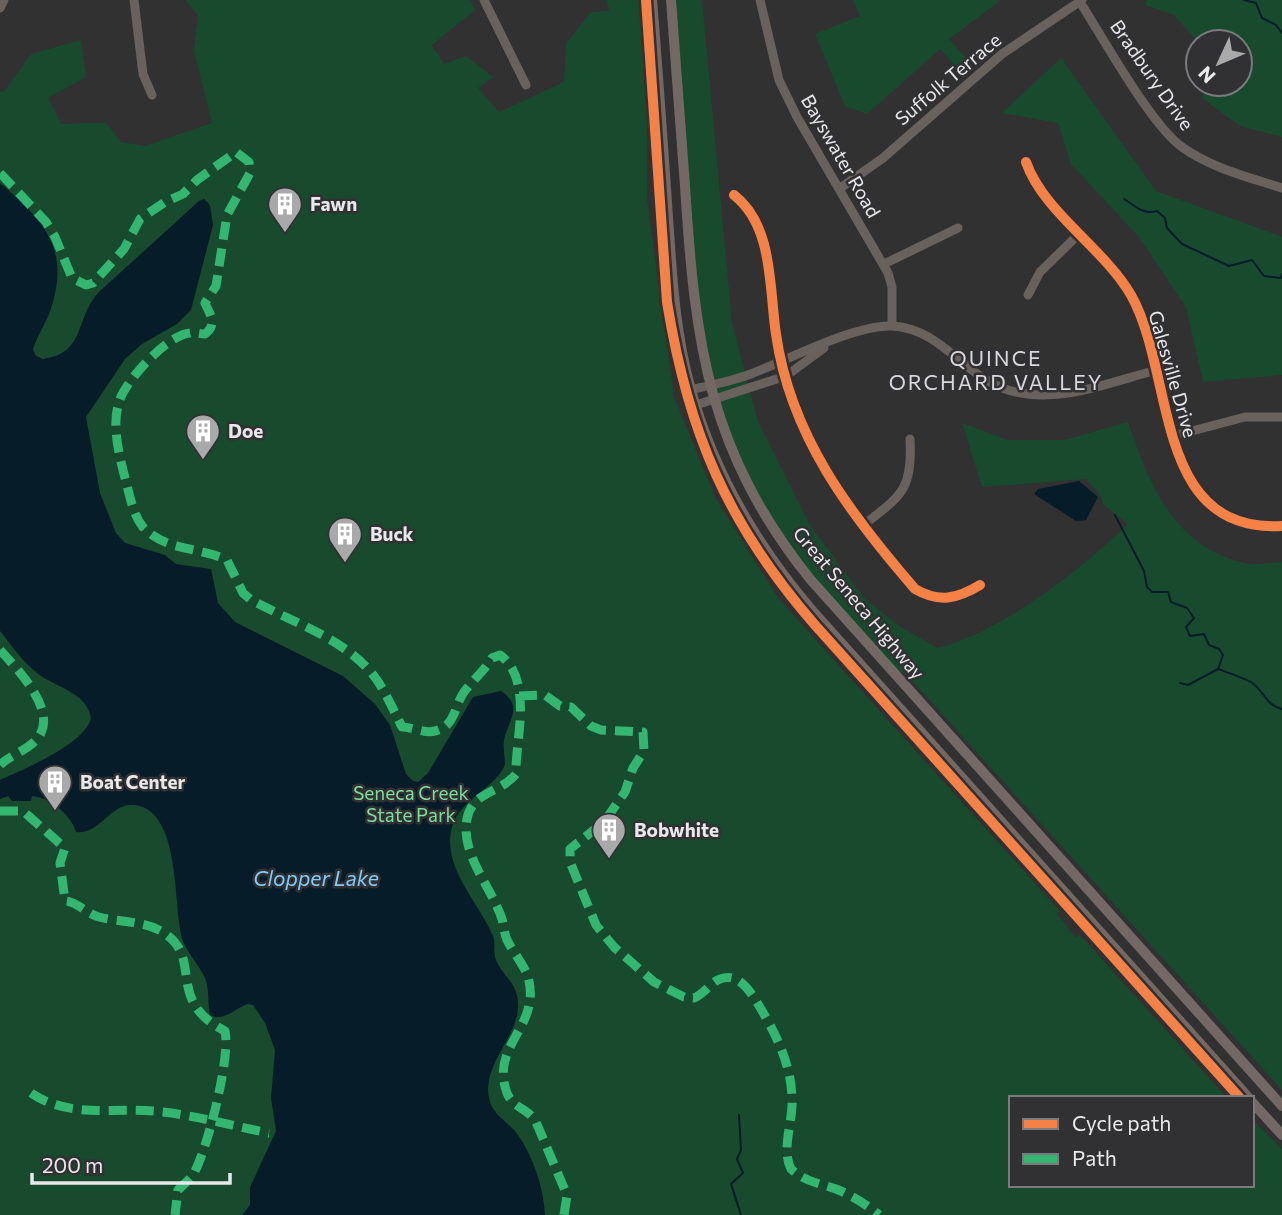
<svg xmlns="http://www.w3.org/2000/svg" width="1282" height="1215" viewBox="0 0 1282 1215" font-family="Commissioner,sans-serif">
<rect width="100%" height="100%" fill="#313132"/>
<path fill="#184b2d" d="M 185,0 L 470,0 L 475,10 L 432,45 L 444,64 L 466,56 L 493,77 L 478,88 L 499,112 L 564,82 L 566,44 L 591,12 L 610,11 L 606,0 L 639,0 L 647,74 L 647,199 L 674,397 L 716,499 L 778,598 L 1060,911 L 1057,914 L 1076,938 L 1080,935 L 1227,1098 L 1011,1098 L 1011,1185 L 1252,1185 L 1252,1119 L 1282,1149 L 1282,1215 L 0,1215 L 0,91 L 4,92 L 31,54 L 81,40 L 86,77 L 48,98 L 61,124 L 106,123 L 121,142 L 145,146 L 212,123 L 194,51 L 198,15 Z
M 669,0 L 702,0 L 732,323 L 758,422 L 809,524 L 864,598 L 900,627 L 938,648 C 1001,632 1081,570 1128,524 L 1103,504 L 1099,493 L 1086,479 L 982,487 L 962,423 L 1008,440 L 1065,440 L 1128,422 C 1149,484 1173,546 1244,563 C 1255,566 1270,563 1282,562 L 1282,1090 L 907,675 L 885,664 L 803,569 L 737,462 L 705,369 Z
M 853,0 L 1001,0 L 949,39 L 974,68 L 965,76 L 940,49 L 867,114 L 845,106 L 815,34 L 860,16 Z
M 1147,0 L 1282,0 L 1282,137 L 1240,126 L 1202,98 L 1210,84 L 1240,84 L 1240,42 L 1198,42 L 1174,15 L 1145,5 Z
M 1061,58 L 1156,191 L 1282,237 L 1282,375 L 1203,382 L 1186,307 L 1139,237 L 1071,164 L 1058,123 L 1002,113 Z"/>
<path fill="#071c29" d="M 0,183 C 46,222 72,252 49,314 C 44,326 37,337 33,349 L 35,355 L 42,359 C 87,354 74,317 100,291 L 199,201 L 204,199 L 210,205 L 213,225 L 191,310 L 177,324 L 142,344 L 125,359 L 86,417 L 100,493 L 116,533 L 125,543 L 165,555 L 176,564 L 211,569 L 218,603 L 235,622 L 343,676 L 375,704 L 390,725 L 406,774 L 413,781 L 418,782 L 428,773 L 473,697 L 501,691 C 522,705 511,717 505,736 C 502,745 505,756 505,765 C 494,789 462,799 453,824 C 439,865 479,902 493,936 C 496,942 493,950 495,957 C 502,978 520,982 518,1009 C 516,1038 482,1066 489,1098 C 492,1114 505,1120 515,1131 C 532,1153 544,1188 545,1215 L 242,1215 L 250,1205 L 250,1187 L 276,1131 L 271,1098 L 275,1050 L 265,1023 L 253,1005 L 247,1004 C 235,1009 223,1022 210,1015 C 207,1002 210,991 205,978 C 199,965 188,954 183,941 C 172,910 183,805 131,805 C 110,805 99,835 76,832 C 71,815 50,797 32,796 L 31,801 L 12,801 L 8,796 L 0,799 L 0,780 C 24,769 85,744 91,718 C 87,692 54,687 37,673 C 22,661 12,646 0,631 Z
M 1079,481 L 1098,497 L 1086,520 L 1076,521 L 1034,494 L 1038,489 Z"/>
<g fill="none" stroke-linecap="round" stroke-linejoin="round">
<path stroke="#071c29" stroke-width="2" d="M 1244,0 L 1256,3 L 1262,18 L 1276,25 L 1282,33
M 1124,199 C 1136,206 1142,215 1157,211 L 1165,218 L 1167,228 L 1182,244 L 1229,266 L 1252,260 L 1264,276 L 1281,278 L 1282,274
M 1115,515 L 1144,571 L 1147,587 L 1152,592 L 1168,592 L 1171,602 L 1187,608 L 1194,618 L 1186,627 L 1190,636 L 1204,634 L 1209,645 L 1219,649 L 1223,655 L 1218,669 C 1229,673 1241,677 1251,682 C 1264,690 1266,706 1282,709
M 1180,683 L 1188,685 L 1218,669
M 739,1115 L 741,1150 L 737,1159 L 743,1173 L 731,1184 L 741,1215"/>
<path stroke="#69615c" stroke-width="9" d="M 134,0 L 143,74 L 152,95
M 484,0 L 526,85
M 760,0 L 779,80 L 797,117 L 888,273 L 892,287 L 892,326
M 1080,2 C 1103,38 1151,125 1182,147 C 1211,168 1248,177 1282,188
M 0,8 L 4,0
M 1026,162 C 1044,213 1103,247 1131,295 C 1176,375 1152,533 1282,526
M 839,189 L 883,158 L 1002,54 L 1082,0
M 734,195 C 774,226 769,289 776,334 C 790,435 850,514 915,589 C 939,603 957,599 980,585
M 884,264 L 958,228
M 1028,295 L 1040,272 L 1080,233
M 691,390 C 710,385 729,382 748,375 C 786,361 855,324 892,326 C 931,328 953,358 983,378 C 1036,414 1102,384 1157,370
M 696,405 L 786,376 L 824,348
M 1173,436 L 1245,417 L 1282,417
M 861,527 C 900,496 913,492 910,439"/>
<path stroke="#736864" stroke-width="10" d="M 652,0 C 658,72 663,145 668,217 C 672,275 675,334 691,390 C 714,472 755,543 810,608 L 1249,1098
M 671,0 C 676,62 680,124 685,186 C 695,344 708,451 810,579 L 1282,1106
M 1252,1102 L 1282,1135"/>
<path stroke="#33b770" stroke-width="9" stroke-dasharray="18 9" stroke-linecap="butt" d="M 0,173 L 46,222 L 55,237 L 72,278 L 86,285 L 93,283 L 124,249 L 140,219 L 165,202 L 183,194 L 197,180 L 236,152 L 249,162 L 250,173 L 227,215 L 216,286 L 205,303 C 210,315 218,324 205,334 C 200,334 194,332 190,333 C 167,335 125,381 119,402 C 111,427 120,458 126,482 C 130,496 133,515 143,527 C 165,551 200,547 227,560 L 243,593 L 250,599 C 292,623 347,638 377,680 C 387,695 394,711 402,727 C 412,727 426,734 435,731 C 456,726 454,706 464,692 C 473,680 484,671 492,658 L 500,655 C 534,680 515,740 516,774 C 501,793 472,791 467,819 C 460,854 492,888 502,919 C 504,926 504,933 507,940 C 513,952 524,965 528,977 C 542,1027 489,1045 507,1093 C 513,1108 529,1109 536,1122 L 567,1195 L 564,1215
M 0,650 C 18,670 61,713 36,740 C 26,751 10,755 0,765
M 519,696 L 545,695 L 560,706 L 571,707 L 591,726 L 601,730 L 643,732 L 644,751 L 633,768 L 625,792 L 604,822 L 570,849 L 570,862 L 596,925 L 614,947 L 654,982 L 684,997 L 694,998 C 704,994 711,982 720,979 C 738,972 750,991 758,1004 C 775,1032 792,1065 792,1100 C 793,1122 781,1149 791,1169 C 805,1182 819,1183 836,1189 C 851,1195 866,1204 879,1215
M 0,811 L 23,811 L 65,848 L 60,863 L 65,901 C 76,901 87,914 99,917 C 121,923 147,920 167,935 C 202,961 166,1001 225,1031 C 231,1057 207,1151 193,1175 C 190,1179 182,1186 178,1190 L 175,1215
M 31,1093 C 71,1120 117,1106 162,1112 C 198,1116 233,1126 269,1133"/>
<g stroke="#313033" stroke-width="15">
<path id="cycleway" d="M 646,0 L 667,302 C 688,433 728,525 815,625 L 1240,1098
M 1026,162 C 1044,213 1103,247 1131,295 C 1176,375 1152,533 1282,526
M 734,195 C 774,226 769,289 776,334 C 790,435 850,514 915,589 C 939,603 957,599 980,585"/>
</g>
<use href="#cycleway" stroke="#f48246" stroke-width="10"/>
</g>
<defs>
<g id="building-pin" transform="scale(1.75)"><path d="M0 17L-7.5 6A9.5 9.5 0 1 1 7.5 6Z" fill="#a9a9aa" stroke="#313033"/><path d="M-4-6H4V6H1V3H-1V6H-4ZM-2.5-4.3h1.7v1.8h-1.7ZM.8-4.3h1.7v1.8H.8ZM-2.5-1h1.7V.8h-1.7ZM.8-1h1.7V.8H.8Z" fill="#fff"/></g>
</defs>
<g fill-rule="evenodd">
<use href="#building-pin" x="285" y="204"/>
<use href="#building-pin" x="203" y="431"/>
<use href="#building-pin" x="345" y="534"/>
<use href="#building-pin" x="55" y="782"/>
<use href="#building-pin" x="609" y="830"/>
</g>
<g text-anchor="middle" stroke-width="5" stroke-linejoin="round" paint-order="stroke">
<g font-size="19" fill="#e9e9eb" stroke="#313033">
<text transform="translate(1152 75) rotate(55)" y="7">Bradbury Drive</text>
<text transform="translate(948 79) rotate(-40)" y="7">Suffolk Terrace</text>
<text transform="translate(841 156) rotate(60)" y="7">Bayswater Road</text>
<text transform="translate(1173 374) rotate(74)" y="7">Galesville Drive</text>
<text transform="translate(859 603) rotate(50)" y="7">Great Seneca Highway</text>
</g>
<g font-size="19" font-weight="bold" fill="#e9e9eb" stroke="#313033" text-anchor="start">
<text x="310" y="211">Fawn</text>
<text x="228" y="438">Doe</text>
<text x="370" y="541">Buck</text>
<text x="80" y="789">Boat Center</text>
<text x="634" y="837">Bobwhite</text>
</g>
<g font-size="19" fill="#7ede9d" stroke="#313033">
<text x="411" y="800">Seneca Creek<tspan x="411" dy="22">State Park</tspan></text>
</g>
<g font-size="21" letter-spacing="2" fill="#d8d7db" stroke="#313033">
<text x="996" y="366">QUINCE<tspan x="996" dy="24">ORCHARD VALLEY</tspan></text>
</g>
<g font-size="21" font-style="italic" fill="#7eccfd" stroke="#313033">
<text x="316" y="886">Clopper Lake</text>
</g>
</g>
<rect x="1009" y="1096" width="245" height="91" fill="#313033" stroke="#7b7a7d" stroke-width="2"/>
<rect x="1023" y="1119" width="35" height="10" fill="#f48246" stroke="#7b7a7d" stroke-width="2"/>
<text x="1072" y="1131" font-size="21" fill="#e9e9eb">Cycle path</text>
<rect x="1023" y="1154" width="35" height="10" fill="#33b770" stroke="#7b7a7d" stroke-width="2"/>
<text x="1072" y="1166" font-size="21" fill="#e9e9eb">Path</text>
<g transform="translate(1219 63) rotate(226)"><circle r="33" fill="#313033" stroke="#7b7a7d" stroke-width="2"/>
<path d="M0-5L12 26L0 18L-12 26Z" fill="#a9a9aa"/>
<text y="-10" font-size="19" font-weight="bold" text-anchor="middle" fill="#e9e9eb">N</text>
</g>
<path d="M32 1173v10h198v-10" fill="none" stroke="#e9e9eb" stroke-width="3.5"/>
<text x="42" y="1173" font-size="21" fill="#e9e9eb" stroke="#313033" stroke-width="5" paint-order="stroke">200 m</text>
</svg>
